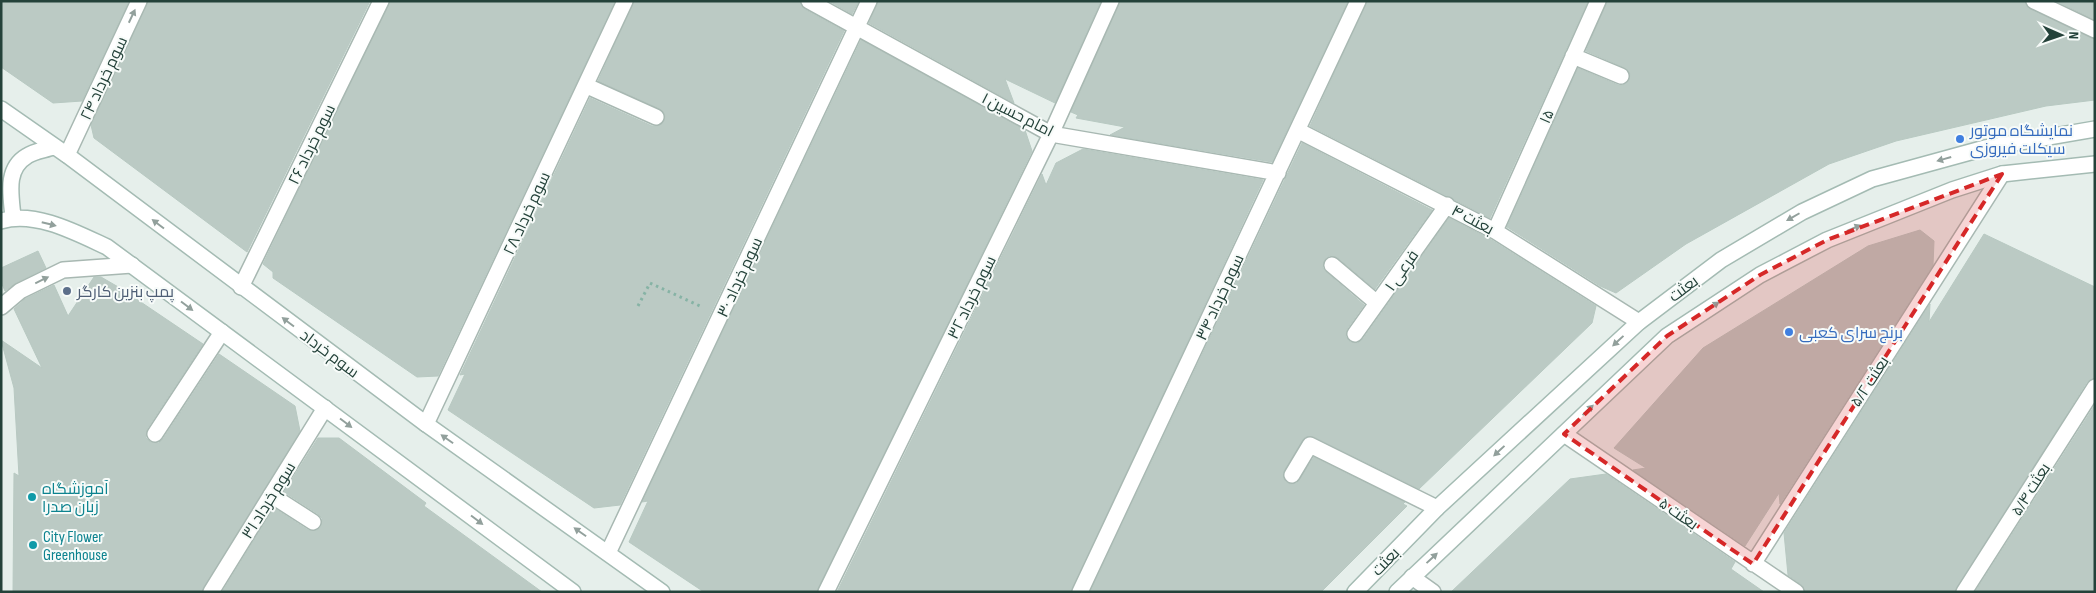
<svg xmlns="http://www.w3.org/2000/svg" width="2096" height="593" viewBox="0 0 2096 593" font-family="'Sofia Sans Condensed',Cairo,sans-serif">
<rect width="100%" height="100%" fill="#e6efeb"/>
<path fill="#bbcac4" stroke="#b8c9c2" d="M 1,1 L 129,1 L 82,101 L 53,103 L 1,67 Z
M 148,1 L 370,1 L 247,252 L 94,138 L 91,125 Z
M 390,1 L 615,1 L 438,376 L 417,377 L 273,278 L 273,272 L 263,264 Z
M 634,1 L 800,1 L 804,9 L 844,31 L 620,505 L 594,508 L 448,410 L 465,374 L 460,375 L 590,98 L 652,126 L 657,126 L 664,121 L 665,116 L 660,109 L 598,81 Z
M 829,1 L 859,1 L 852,14 Z
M 878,1 L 1101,1 L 1055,103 L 1005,79 L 1014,103 L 869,23 Z
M 1120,1 L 1348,1 L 1272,162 L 1110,135 L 1125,127 L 1076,118 L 1078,115 L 1071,112 Z
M 1367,1 L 1588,1 L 1490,218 L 1310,126 Z
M 1607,1 L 2025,1 L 2030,9 L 2095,39 L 2095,100 L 2046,106 L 1896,141 L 1829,164 L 1686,244 L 1616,293 L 1600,286 L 1507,227 L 1578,68 L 1618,85 L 1623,85 L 1629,80 L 1630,74 L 1625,68 L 1586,51 Z
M 2056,1 L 2095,1 L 2095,20 Z
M 861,40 L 1025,130 L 1032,151 L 817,592 L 704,592 L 629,542 L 648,501 L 642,502 Z
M 1302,143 L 1432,210 L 1375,289 L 1338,258 L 1329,256 L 1325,259 L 1323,268 L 1326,272 L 1364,305 L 1347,329 L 1346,337 L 1350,342 L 1358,343 L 1363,339 L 1449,218 L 1490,239 L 1596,306 L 1592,323 L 1419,489 L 1314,437 L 1305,437 L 1284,471 L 1284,479 L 1287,483 L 1291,484 L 1297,483 L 1314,457 L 1405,502 L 1403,504 L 1407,506 L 1321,592 L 1090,592 Z
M 1083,149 L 1263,180 L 1071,592 L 837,592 L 1042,174 L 1046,185 L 1056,163 Z
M 1920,230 L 1934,241 L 1933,265 L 1780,504 L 1779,493 L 1745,546 L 1633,470 L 1646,468 L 1614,448 L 1703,348 L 1868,246 Z
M 1984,234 L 2095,287 L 2095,378 L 2087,382 L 1955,592 L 1805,592 L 1802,585 L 1788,575 L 1784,533 L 1930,304 L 1929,322 Z
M 38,251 L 46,268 L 16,283 L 5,291 L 1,282 L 1,268 Z
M 94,277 L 101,277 L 120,288 L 203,344 L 147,429 L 146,438 L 150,442 L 159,443 L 163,439 L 219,354 L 295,406 L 300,431 L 202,592 L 13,592 L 14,473 L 19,476 L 14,388 L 1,340 L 42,368 L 14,309 L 25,299 L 54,285 L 68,316 Z
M 2095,405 L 2095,592 L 1975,592 Z
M 318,438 L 339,438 L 426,503 L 424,506 L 542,592 L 222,592 L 274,508 L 308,530 L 317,530 L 321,527 L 322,518 L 318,514 L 284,492 Z
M 1606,474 L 1735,562 L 1731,569 L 1764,592 L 1451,592 L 1570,479 Z"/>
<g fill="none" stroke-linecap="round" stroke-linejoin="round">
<g stroke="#a8b8b2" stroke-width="18">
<path id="service" d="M 1,307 L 20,291 L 63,270 L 132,265
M 155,434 L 222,332
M 1292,475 L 1310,445 L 1437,508
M 271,495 L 313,522"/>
</g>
<g stroke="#a8b8b2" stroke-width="18">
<path id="minor" d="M 809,1 L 1051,134 L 1278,173
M 2034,1 L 2095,30
M 1573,56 L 1621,76
M 587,86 L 656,117
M 1299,131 L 1495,231 L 1639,322
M 67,155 L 139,1
M 1495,231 L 1598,1
M 1332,265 L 1377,303
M 241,287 L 381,1
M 1355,334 L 1447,205
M 426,424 L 625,1
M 1564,434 L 1796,592
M 608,553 L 869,1
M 1753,564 L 2002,174
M 1412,577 L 1433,592
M 211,592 L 325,408
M 826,592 L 1051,134 L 1111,1
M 1080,592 L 1358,1
M 1964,592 L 2095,387"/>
</g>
<g stroke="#a4bbb3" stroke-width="18">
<path id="secondary" d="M 1,109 L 67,155 L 426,424 L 662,592
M 13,217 C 11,195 5,169 27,156 C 34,151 45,150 53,147
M 1,221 C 34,210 77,233 107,247 L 573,592
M 1355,592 L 1437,508 L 1639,322 L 1721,260 L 1802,212 L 1872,179 L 1985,148 L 2095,129
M 1397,592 L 1667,336 L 1760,275 L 1827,240 L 1952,190 L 2002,174 L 2095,164"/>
</g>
<path stroke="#86b3a5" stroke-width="3" stroke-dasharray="2.5 4" stroke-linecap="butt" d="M 638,306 L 650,283 L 700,306"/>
<use href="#service" stroke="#fff" stroke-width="15"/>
<use href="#minor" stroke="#fff" stroke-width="15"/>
<use href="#secondary" stroke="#fff" stroke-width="15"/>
</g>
<defs><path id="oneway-solid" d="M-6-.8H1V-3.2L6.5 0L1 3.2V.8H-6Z" transform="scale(1.25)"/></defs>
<g fill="#92a09c">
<use href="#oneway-solid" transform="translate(132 16) rotate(-65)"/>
<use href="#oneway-solid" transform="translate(1944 159) rotate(164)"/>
<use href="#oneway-solid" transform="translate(1793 217) rotate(150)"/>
<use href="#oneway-solid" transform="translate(49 224) rotate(14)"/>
<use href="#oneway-solid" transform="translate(158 224) rotate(-143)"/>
<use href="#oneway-solid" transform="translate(1854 228) rotate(-23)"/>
<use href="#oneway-solid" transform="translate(42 280) rotate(-26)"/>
<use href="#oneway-solid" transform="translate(187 306) rotate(37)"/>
<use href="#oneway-solid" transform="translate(1713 306) rotate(-34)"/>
<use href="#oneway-solid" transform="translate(288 322) rotate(-143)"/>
<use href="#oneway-solid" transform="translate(1618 341) rotate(137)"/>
<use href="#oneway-solid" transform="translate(1588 410) rotate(-43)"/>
<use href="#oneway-solid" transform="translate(346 423) rotate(37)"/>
<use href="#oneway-solid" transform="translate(447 439) rotate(-145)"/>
<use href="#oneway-solid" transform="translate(1499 451) rotate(137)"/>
<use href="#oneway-solid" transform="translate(477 520) rotate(37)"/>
<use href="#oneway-solid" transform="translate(580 532) rotate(-145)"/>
<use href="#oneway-solid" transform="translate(1432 558) rotate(-43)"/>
</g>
<path fill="#d62828" fill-opacity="0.2" stroke="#d62828" stroke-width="4" stroke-dasharray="10 6" stroke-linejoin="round" d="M 2002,174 L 1753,564 L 1564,434 L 1667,336 L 1760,275 L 1827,240 Z"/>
<g fill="#3f7fe0" stroke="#f7fbf9" stroke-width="2">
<circle cx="1960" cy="139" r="5"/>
<circle cx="1789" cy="332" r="5"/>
</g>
<circle fill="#5c6f8a" stroke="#f7fbf9" stroke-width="2" cx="67" cy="291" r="5"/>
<g fill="#0f9aa8" stroke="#f7fbf9" stroke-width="2">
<circle cx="32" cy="497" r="5"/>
<circle cx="33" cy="545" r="5"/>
</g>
<g text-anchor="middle" stroke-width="4" stroke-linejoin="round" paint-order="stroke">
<g font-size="16" fill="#24423a" stroke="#f7fbf9">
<text transform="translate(103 78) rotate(-65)" y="6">سوم خرداد ۲۴</text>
<text transform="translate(1018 114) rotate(27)" y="6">امام حسین ۱</text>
<text transform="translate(1546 116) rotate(-66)" y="6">۱۵</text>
<text transform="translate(311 144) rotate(-64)" y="6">سوم خرداد ۲۶</text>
<text transform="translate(526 213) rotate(-65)" y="6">سوم خرداد ۲۸</text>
<text transform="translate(1473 219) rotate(28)" y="6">بعثت ۴</text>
<text transform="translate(1401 270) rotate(-55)" y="6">فرعی ۱</text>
<text transform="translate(739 277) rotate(-65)" y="6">سوم خرداد ۳۰</text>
<text transform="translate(1683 288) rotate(-37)" y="6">بعثت</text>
<text transform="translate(971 297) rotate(-64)" y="6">سوم خرداد ۳۲</text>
<text transform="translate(1219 297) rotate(-65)" y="6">سوم خرداد ۳۴</text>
<text transform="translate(330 353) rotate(37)" y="6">سوم خرداد</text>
<text transform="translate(1869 381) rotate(-57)" y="6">بعثت ۵/۲</text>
<text transform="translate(2030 489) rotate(-58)" y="6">بعثت ۵/۴</text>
<text transform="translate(268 500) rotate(-58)" y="6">سوم خرداد ۳۱</text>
<text transform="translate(1679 513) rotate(35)" y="6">بعثت ۵</text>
<text transform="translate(1385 561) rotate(-46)" y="6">بعثت</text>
</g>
<g font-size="16" fill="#366cbe" stroke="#f7fbf9" text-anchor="start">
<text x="1970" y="136">نمایشگاه موتور<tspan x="1970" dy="18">سیکلت فیروزی</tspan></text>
<text x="1799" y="338">برنج سرای کعبی</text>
</g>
<g font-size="16" fill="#4e5e75" stroke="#f7fbf9" text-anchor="start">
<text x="77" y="297">پمپ بنزین کارگر</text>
</g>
<g font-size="16" fill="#0d838f" stroke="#f7fbf9" text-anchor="start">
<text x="42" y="494">آموزشگاه<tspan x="42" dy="18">زبان صدرا</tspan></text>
<text x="43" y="542">City Flower<tspan x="43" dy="18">Greenhouse</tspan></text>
</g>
</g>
<rect width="2096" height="593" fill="none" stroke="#24423a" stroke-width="5"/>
<g transform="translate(2061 35) rotate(92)" stroke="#f7fbf9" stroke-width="4" paint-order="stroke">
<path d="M0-4L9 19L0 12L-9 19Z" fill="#24423a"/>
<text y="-8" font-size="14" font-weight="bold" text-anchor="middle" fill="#24423a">N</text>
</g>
</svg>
